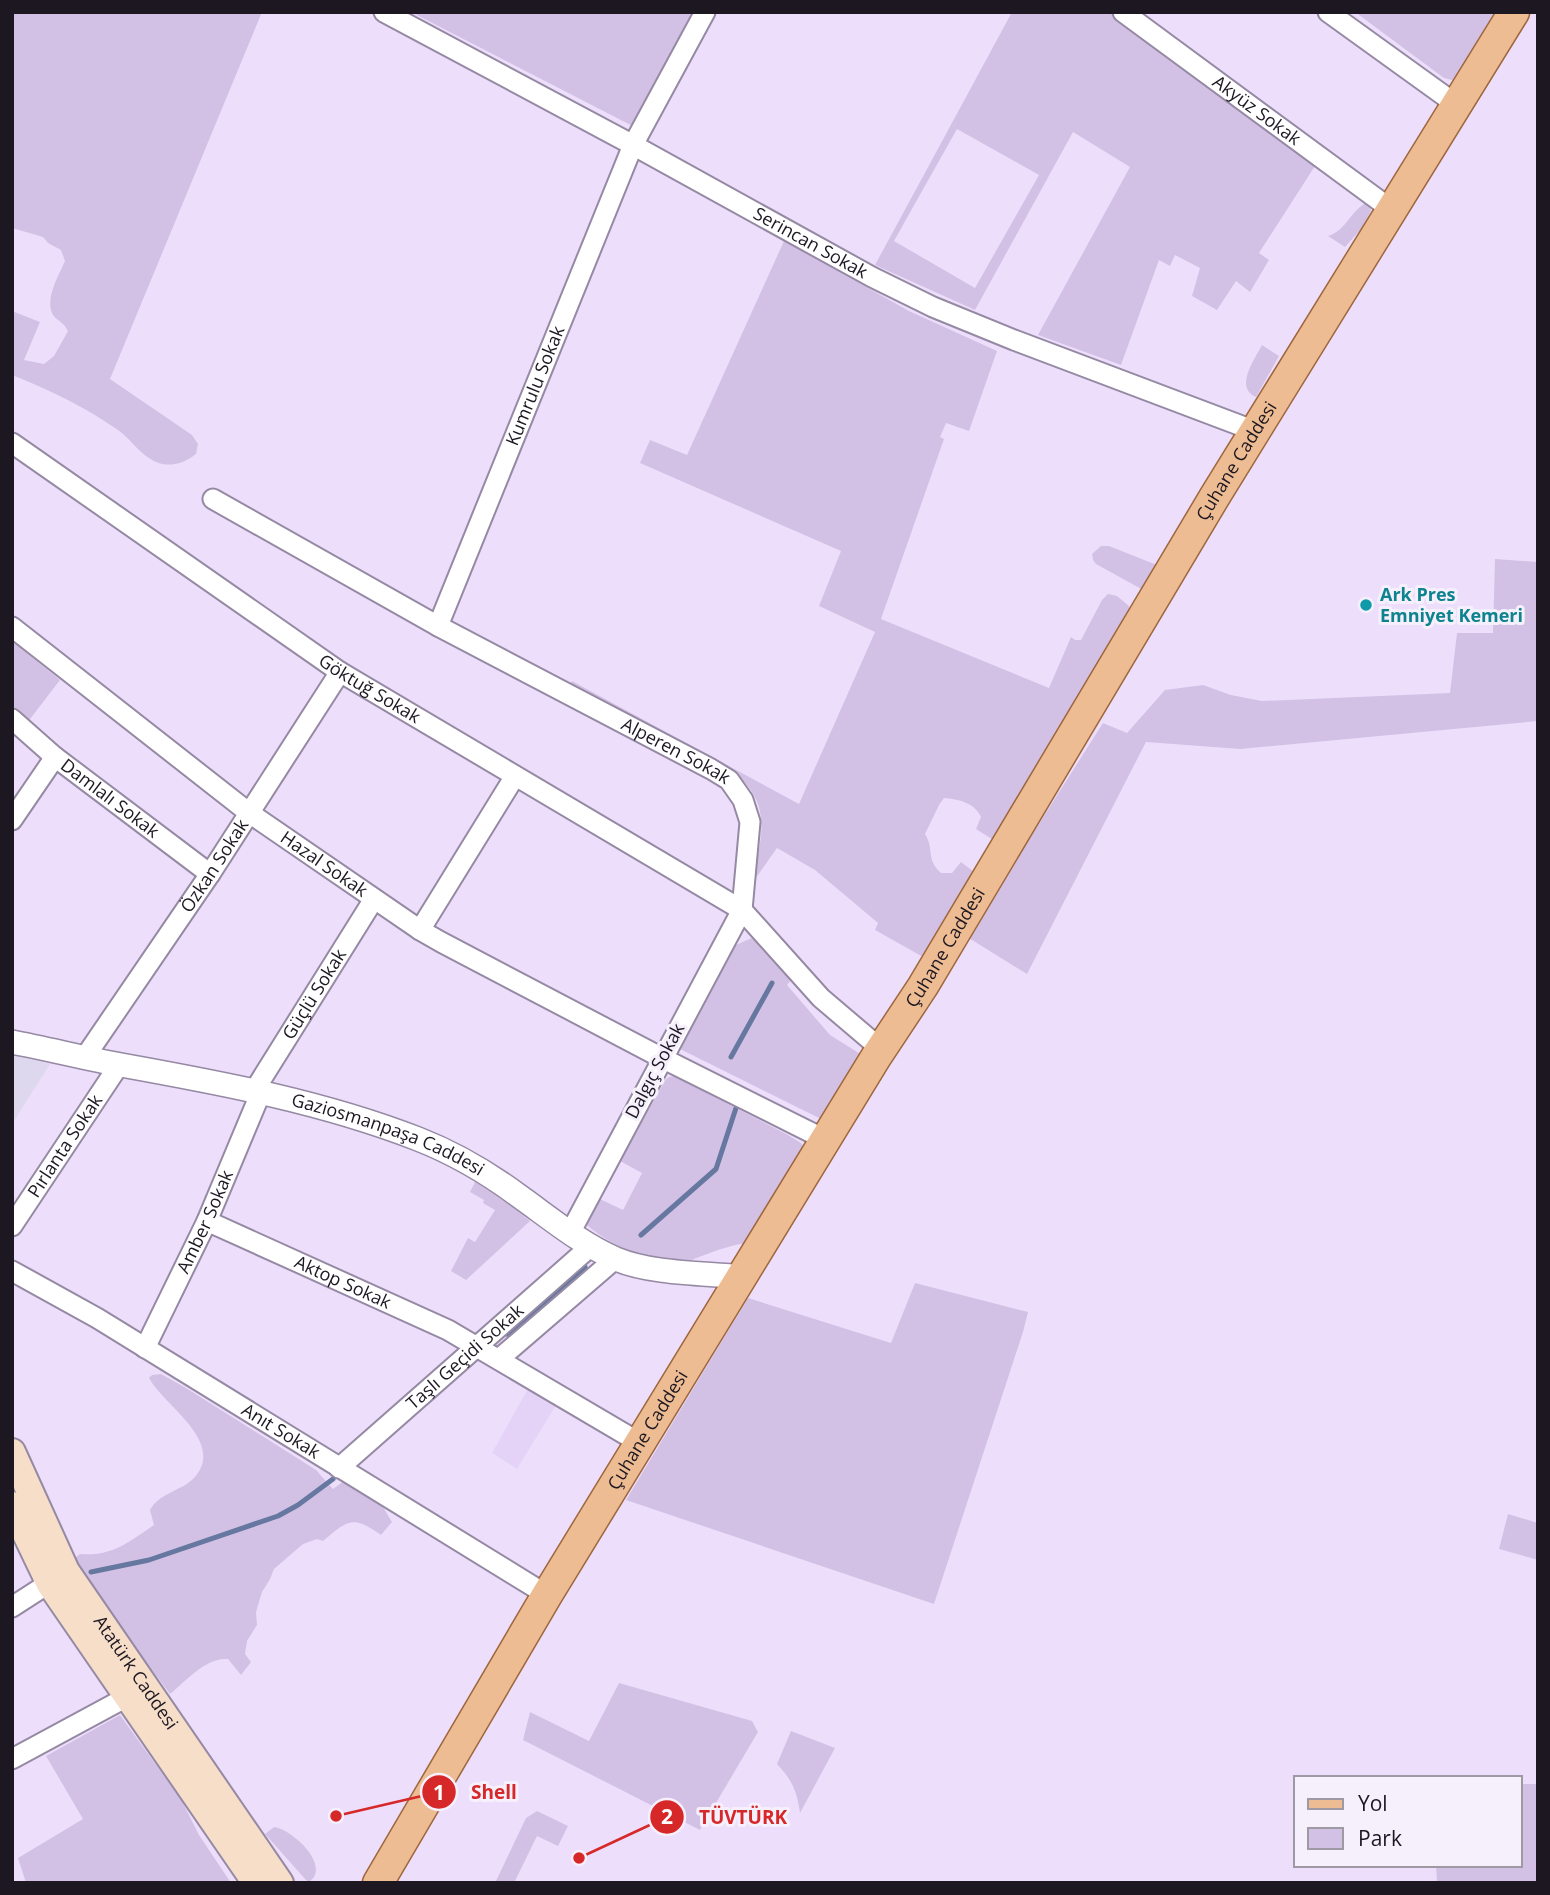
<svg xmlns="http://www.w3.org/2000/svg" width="1550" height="1895" viewBox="0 0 1550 1895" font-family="'Open Sans',sans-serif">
<rect width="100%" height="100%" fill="#eddffc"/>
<path fill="#e5d3f7" d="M 530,1385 L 558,1402 L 517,1469 L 492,1453 Z"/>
<path fill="#ddd8ee" d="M 12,1055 L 50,1064 L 12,1124 Z"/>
<path fill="#d3c1e5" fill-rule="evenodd" d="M 12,12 L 262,12 L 110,379 L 192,435 L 198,444 L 196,454 C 185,463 170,468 156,462 C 140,455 132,440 118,430 C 85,407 50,390 12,375 L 12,311 L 40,322 L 24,360 L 44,364 L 54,356 L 68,331 C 63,321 57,321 53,315 C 44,299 59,275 65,261 L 61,250 L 48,243 L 43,237 L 12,228 Z
M 411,12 L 715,12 L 650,135 Z
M 1012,12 L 1113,12 L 1315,166 L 1259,253 L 1269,260 L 1250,292 L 1236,281 L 1217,310 L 1192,296 L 1200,268 L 1175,255 L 1170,266 L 1159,260 L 1121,365 L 1038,335 L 1130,167 L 1073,132 L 975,310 L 875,265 ZM 957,129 L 1039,175 L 975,288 L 894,241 Z
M 1355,12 L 1500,12 L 1458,78 L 1452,80 L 1444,78 Z
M 1364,204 L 1369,204 L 1371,211 L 1362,228 L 1345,247 L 1328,236 C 1345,231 1349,214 1364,204 Z
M 784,241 L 909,311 L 997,351 L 969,431 L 946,423 L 940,437 L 944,439 L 881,619 L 1049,688 L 1071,637 L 1075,640 L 1081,640 L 1102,600 L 1108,594 L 1117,596 L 1129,606 L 1130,615 L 995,841 L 976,829 L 981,817 C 975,803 958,799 944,798 L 939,805 L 925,834 C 935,850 925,858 941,873 L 952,873 L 961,862 L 974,872 L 923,957 L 875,930 L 878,923 L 815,870 L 777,848 L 753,882 C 762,833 774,801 728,768 L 571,683 L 572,681 L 799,804 L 875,632 L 819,606 L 841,551 L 640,463 L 650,440 L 687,455 Z
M 1262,345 L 1279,356 L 1256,397 C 1234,388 1254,360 1262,345 Z
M 1101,546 L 1109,546 L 1157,565 L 1143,590 L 1096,564 L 1093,560 L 1092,554 Z
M 1495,559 L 1538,562 L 1538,721 L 1240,749 L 1146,742 L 1027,974 L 967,937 L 1103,723 L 1127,733 L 1165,690 L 1203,685 L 1231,695 L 1262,701 L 1450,693 L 1457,633 L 1493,633 Z
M 12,641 L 60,680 L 27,723 L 12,710 Z
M 754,937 L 791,980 L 787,985 L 830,1035 L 862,1055 L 825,1121 L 678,1048 L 730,950 L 736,945 Z
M 674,1076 L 788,1135 L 801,1143 L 805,1148 L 750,1243 C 733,1244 718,1250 702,1256 C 696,1258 688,1262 682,1263 C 652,1265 608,1244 587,1225 L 600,1199 L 623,1210 L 642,1173 L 620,1161 L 666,1079 L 669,1077 Z
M 475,1182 L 497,1194 L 530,1221 L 466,1280 L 451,1271 L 468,1238 L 475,1242 L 495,1210 L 483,1203 L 484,1200 L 470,1192 Z
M 915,1283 L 1028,1312 L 1023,1332 L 934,1604 L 626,1500 L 748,1298 L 891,1343 Z
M 161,1374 L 186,1388 L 305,1463 L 316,1470 L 333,1489 L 348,1478 L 383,1507 L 392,1522 L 381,1535 C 353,1515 348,1520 323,1541 L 317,1539 L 303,1544 L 274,1569 L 270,1579 L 262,1592 L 256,1612 L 257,1625 L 247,1641 L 245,1654 L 251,1662 L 241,1675 L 228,1659 C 206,1657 186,1681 170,1694 L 97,1596 L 76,1562 L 76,1557 L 80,1554 C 112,1557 130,1541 154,1525 L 150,1510 C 160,1492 182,1491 194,1478 C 227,1442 163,1405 149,1378 L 152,1375 Z
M 1508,1514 L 1538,1523 L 1538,1560 L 1499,1549 Z
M 619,1683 L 752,1721 L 758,1732 L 700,1830 L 523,1740 L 530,1712 L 589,1741 Z
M 120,1715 L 182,1801 L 199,1835 L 231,1883 L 26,1883 L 18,1858 L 83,1819 L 46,1756 Z
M 791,1731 L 835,1748 L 800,1813 C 797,1791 792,1780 777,1764 Z
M 1520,1784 L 1538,1784 L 1538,1883 L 1437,1883 L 1436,1865 L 1520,1865 Z
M 537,1811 L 568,1826 L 558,1846 L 537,1836 L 514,1883 L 495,1883 L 526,1818 Z
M 274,1827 C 292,1829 332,1866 309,1882 L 306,1880 L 265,1834 Z"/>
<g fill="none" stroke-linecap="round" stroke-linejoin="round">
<path stroke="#6678a0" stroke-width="5" d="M 731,1057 L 772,983
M 641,1235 L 716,1169 L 736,1108
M 507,1334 L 585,1267
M 91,1572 L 149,1560 L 278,1516 L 298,1505 L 333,1479"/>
<g stroke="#9589a3" stroke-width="23">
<g id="minor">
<path id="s1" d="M 384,12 L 633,145 L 872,277 L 933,307 L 1014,340 L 1255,431"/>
<path id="s2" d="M 1123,12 L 1392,210"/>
<path d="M 1328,12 L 1457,105"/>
<path id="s3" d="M 12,443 L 340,672 L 742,910 L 821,998 L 881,1049"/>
<path id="s4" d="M 213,499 L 438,626 L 711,769 L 729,780 L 743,800 L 750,822 L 742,910 L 570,1233"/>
<path id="s5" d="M 438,626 L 633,145 L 705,12"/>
<path id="s6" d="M 12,627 L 248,812 L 420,930 L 441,942 L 662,1058 L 826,1140"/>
<path id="s7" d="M 12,719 L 55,757 L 210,874"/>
<path d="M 12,820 L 55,757"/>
<path d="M 420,930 L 515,776"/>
<path id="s8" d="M 85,1057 L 210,874 L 340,672"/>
<path id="s9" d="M 254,1091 L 374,899"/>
<path id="s10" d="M 207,1221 L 448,1330 L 640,1443"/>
<path id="s11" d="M 12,1226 L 119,1065"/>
<path id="s12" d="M 12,1271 L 97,1318 L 547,1595"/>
<path id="s13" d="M 145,1348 L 207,1221 L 261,1092"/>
<path d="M 499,1359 L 615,1259"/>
<path id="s14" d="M 339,1468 L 591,1246"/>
<path d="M 12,1607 L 60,1576"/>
<path d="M 12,1759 L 138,1691"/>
</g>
</g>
<g stroke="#9589a3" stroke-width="26">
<g id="tertiary">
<path id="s15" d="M 12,1042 C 48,1049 84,1058 121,1065 C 221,1083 323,1102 418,1139 C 454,1153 488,1173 519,1196 C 550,1218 581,1244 616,1259 C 652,1274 703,1273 742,1277"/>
</g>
</g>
<g stroke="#9589a3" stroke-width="30">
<g id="secondary">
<path id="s16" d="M 12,1452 L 66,1571 L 280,1883"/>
<path d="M 12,1505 L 50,1584 L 256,1883"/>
</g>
</g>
<g stroke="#9d663c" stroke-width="33">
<g id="primary">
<path id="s17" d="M 378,1883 L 547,1595 L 876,1057 L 923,986 L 1215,496 L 1514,12"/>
</g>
</g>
<use href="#minor" stroke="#fff" stroke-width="19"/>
<use href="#tertiary" stroke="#fff" stroke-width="23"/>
<use href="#secondary" stroke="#f6dec9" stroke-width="26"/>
<use href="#primary" stroke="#eebc92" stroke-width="30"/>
</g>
<circle fill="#0f9aa8" stroke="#f6f0fc" stroke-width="2.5" cx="1366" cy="605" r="7"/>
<g text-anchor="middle" stroke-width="6" stroke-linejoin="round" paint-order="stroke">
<g font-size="18" fill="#1c1721" stroke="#f6f0fc">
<text dy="6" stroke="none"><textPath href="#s2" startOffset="166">Akyüz Sokak</textPath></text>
<text dy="6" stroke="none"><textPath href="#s1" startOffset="485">Serincan Sokak</textPath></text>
<text dy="6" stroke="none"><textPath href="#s5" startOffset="259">Kumrulu Sokak</textPath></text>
<text dy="6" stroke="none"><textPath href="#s17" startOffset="1661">Çuhane Caddesi</textPath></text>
<text dy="6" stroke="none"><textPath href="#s3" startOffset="434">Göktuğ Sokak</textPath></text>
<text dy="6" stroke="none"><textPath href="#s4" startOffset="527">Alperen Sokak</textPath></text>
<text dy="6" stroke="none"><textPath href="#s7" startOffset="126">Damlalı Sokak</textPath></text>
<text dy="6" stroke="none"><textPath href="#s6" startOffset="392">Hazal Sokak</textPath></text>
<text dy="6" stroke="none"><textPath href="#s8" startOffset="231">Özkan Sokak</textPath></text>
<text dy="6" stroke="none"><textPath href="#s17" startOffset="1094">Çuhane Caddesi</textPath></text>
<text dy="6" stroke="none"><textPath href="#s9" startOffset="114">Güçlü Sokak</textPath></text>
<text transform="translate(655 1071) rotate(-62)" y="6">Dalgıç Sokak</text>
<text dy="6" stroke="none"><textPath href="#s15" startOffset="388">Gaziosmanpaşa Caddesi</textPath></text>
<text dy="6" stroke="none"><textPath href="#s11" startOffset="96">Pırlanta Sokak</textPath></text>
<text dy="6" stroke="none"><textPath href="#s13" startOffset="140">Amber Sokak</textPath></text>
<text dy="6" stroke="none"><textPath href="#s10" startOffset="149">Aktop Sokak</textPath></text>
<text dy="6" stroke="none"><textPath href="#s14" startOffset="168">Taşlı Geçidi Sokak</textPath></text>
<text dy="6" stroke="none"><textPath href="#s17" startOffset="527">Çuhane Caddesi</textPath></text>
<text dy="6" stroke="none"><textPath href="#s12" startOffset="313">Anıt Sokak</textPath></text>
<text dy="6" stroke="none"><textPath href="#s16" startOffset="254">Atatürk Caddesi</textPath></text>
</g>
<g font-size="18" font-weight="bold" fill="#0d838f" stroke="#f6f0fc" text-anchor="start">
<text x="1380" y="601">Ark Pres<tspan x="1380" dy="21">Emniyet Kemeri</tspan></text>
</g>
</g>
<path fill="none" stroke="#d62828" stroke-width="2.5" d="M336 1816L439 1792M579 1858L667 1817"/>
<g fill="#d62828" stroke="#f6f0fc" stroke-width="2.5">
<circle cx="336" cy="1816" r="7"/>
<circle cx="579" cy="1858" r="7"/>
<circle cx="439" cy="1792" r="18"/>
<circle cx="667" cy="1817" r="18"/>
</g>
<g font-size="21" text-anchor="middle" font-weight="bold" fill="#fff">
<text x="439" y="1800">1</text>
<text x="667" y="1824">2</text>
</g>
<g font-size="19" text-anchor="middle" font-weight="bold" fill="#d62828" stroke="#f6f0fc" stroke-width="6" stroke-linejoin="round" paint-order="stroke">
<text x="494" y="1799">Shell</text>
<text x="743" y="1824">TÜVTÜRK</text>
</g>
<rect width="1550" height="1895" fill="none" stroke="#1c1721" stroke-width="28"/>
<rect x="1294" y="1776" width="228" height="91" fill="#f6f0fc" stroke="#9f99a4" stroke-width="2"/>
<rect x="1308" y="1799" width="35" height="10" fill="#eebc92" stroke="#9f99a4" stroke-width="2"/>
<text x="1358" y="1811" font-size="21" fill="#1c1721">Yol</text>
<rect x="1308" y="1828" width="35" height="21" fill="#d3c1e5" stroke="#9f99a4" stroke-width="2"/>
<text x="1358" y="1846" font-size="21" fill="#1c1721">Park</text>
</svg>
